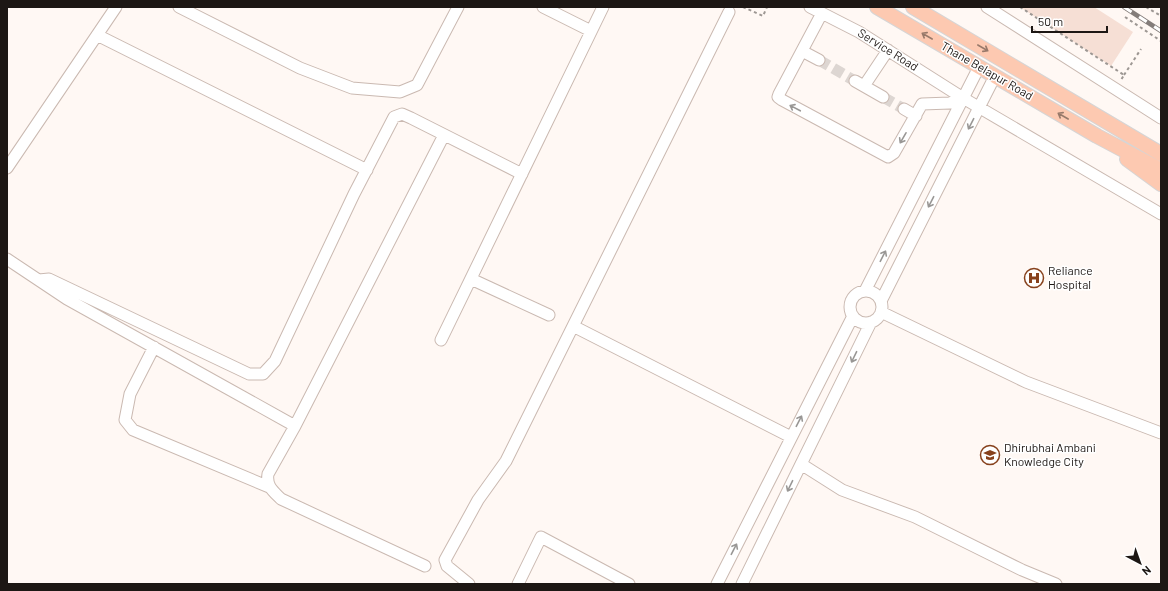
<svg xmlns="http://www.w3.org/2000/svg" width="1168" height="591" viewBox="0 0 1168 591" font-family="Barlow,sans-serif">
<rect width="100%" height="100%" fill="#fff8f4"/>
<path fill="#f6dfd5" d="M 1020,7 L 1094,7 L 1133,32 L 1111,66 Z"/>
<g fill="none" stroke-linecap="round" stroke-linejoin="round">
<path stroke="#ddd6d2" stroke-width="11" stroke-dasharray="11 5.5" stroke-linecap="butt" d="M 819,60 L 855,81
M 883,97 L 904,109"/>
<g stroke="#cab9b1" stroke-width="13">
<path id="minor" d="M 179,7 L 300,68 L 352,88 L 400,92 L 417,85 L 458,7
M 543,7 L 591,31
M 810,7 L 859,32 L 963,98 L 1161,214
M 987,7 L 1161,118
M 822,13 L 779,94 L 778,97 L 782,100 L 888,157 L 894,153 L 922,104 L 950,103 L 963,98
M 97,35 L 367,170
M 802,51 L 819,60
M 855,81 L 883,97
M 864,86 L 888,50
M 904,109 L 916,116
M 7,168 L 116,7
M 7,259 L 67,299 L 295,426
M 471,279 L 549,315
M 39,280 L 49,279 L 249,374 L 263,374 L 275,361 L 354,194 L 394,117 L 402,114 L 411,118 L 522,174
M 865,291 L 979,67
M850 307a16 16 0 1 1 32 0a16 16 0 1 1-32 0Z
M 881,301 L 995,76
M 881,312 L 1026,382 L 1161,433
M 573,326 L 791,437
M 441,340 L 603,7
M 154,347 L 130,394 L 125,420 L 133,430 L 269,487
M 801,464 L 842,490 L 915,517 L 1022,570 L 1056,584
M 425,566 L 281,499 C 273,491 266,486 268,474 L 295,426 L 444,135
M 469,584 L 447,566 L 445,560 L 478,500 L 506,461 L 729,12
M 518,584 L 541,537 L 629,584
M 717,584 L 853,316
M 742,584 L 871,322"/>
</g>
<g stroke="#d6d5d5" stroke-width="16">
<path id="major" d="M 877,7 L 1097,136 L 1161,170
M 913,7 L 1161,154
M 1127,159 L 1161,184"/>
</g>
<path stroke="#9d9793" stroke-width="2" stroke-dasharray="3 3" stroke-linecap="butt" d="M 743,7 L 763,16 L 767,7
M 1020,7 L 1124,75 L 1121,80
M 1146,7 L 1161,16
M 1125,17 L 1161,41
M 1124,75 L 1141,49"/>
<use href="#minor" stroke="#fff" stroke-width="11"/>
<use href="#major" stroke="#fdc9b1" stroke-width="14"/>
<g stroke="#847d7a" stroke-width="4.5">
<path id="rail" d="M 1124,7 L 1161,31"/>
</g>
<use href="#rail" stroke="#fff" stroke-width="3" stroke-dasharray="9" stroke-linecap="butt"/>
</g>
<defs><path id="oneway-shaft" d="M-6 0H5M1.5-3L5.5 0L1.5 3" fill="none" stroke-width="1.6" stroke-linecap="round" stroke-linejoin="round"/></defs>
<g stroke="#98796a">
<use href="#oneway-shaft" transform="translate(927 36) rotate(-150)"/>
<use href="#oneway-shaft" transform="translate(983 48) rotate(30)"/>
<use href="#oneway-shaft" transform="translate(1063 116) rotate(-150)"/>
</g>
<g stroke="#999795">
<use href="#oneway-shaft" transform="translate(795 108) rotate(-152)"/>
<use href="#oneway-shaft" transform="translate(971 124) rotate(117)"/>
<use href="#oneway-shaft" transform="translate(903 138) rotate(120)"/>
<use href="#oneway-shaft" transform="translate(931 202) rotate(117)"/>
<use href="#oneway-shaft" transform="translate(883 256) rotate(-63)"/>
<use href="#oneway-shaft" transform="translate(854 357) rotate(116)"/>
<use href="#oneway-shaft" transform="translate(799 421) rotate(-63)"/>
<use href="#oneway-shaft" transform="translate(790 486) rotate(116)"/>
<use href="#oneway-shaft" transform="translate(734 549) rotate(-63)"/>
</g>
<defs>
<g id="hospital-ring" transform="scale(1)"><circle r="9.5" fill="#fff" stroke="#87411c" stroke-width="1.5"/><path d="M-5-5h3v3.5h4V-5h3V5h-3V1.5h-4V5h-3Z" fill="#87411c"/></g>
<g id="university-ring" transform="scale(1)"><circle r="9.5" fill="#fff" stroke="#87411c" stroke-width="1.5"/><path d="M0-5L7-2L0 1L-7-2ZM-4 1L0 2.5L4 1V4Q0 6-4 4Z" fill="#87411c"/></g>
</defs>
<g fill-rule="evenodd">
<use href="#hospital-ring" x="1034" y="278"/>
<use href="#university-ring" x="990" y="455"/>
</g>
<g text-anchor="middle" stroke-width="3" stroke-linejoin="round" paint-order="stroke">
<g font-size="12" fill="#1d1714" stroke="#fff">
<text transform="translate(888 50) rotate(32)" y="4">Service Road</text>
<text transform="translate(987 71) rotate(30)" y="4">Thane Belapur Road</text>
</g>
<g font-size="12" fill="#1d1714" stroke="#fff" text-anchor="start">
<text x="1048" y="275">Reliance<tspan x="1048" dy="14">Hospital</tspan></text>
<text x="1004" y="452">Dhirubhai Ambani<tspan x="1004" dy="14">Knowledge City</tspan></text>
</g>
</g>
<rect width="1168" height="591" fill="none" stroke="#1d1714" stroke-width="16"/>
<g transform="translate(1140 563) rotate(139)" stroke="#ffffff" stroke-width="3" paint-order="stroke">
<path d="M0-3L7 15L0 10L-7 15Z" fill="#1d1714"/>
<text y="-6" font-size="11" font-weight="bold" text-anchor="middle" fill="#1d1714">N</text>
</g>
<path d="M1032 26v6h75v-6" fill="none" stroke="#1d1714" stroke-width="2"/>
<text x="1038" y="26" font-size="12" fill="#1d1714" stroke="#ffffff" stroke-width="3" paint-order="stroke">50 m</text>
</svg>
